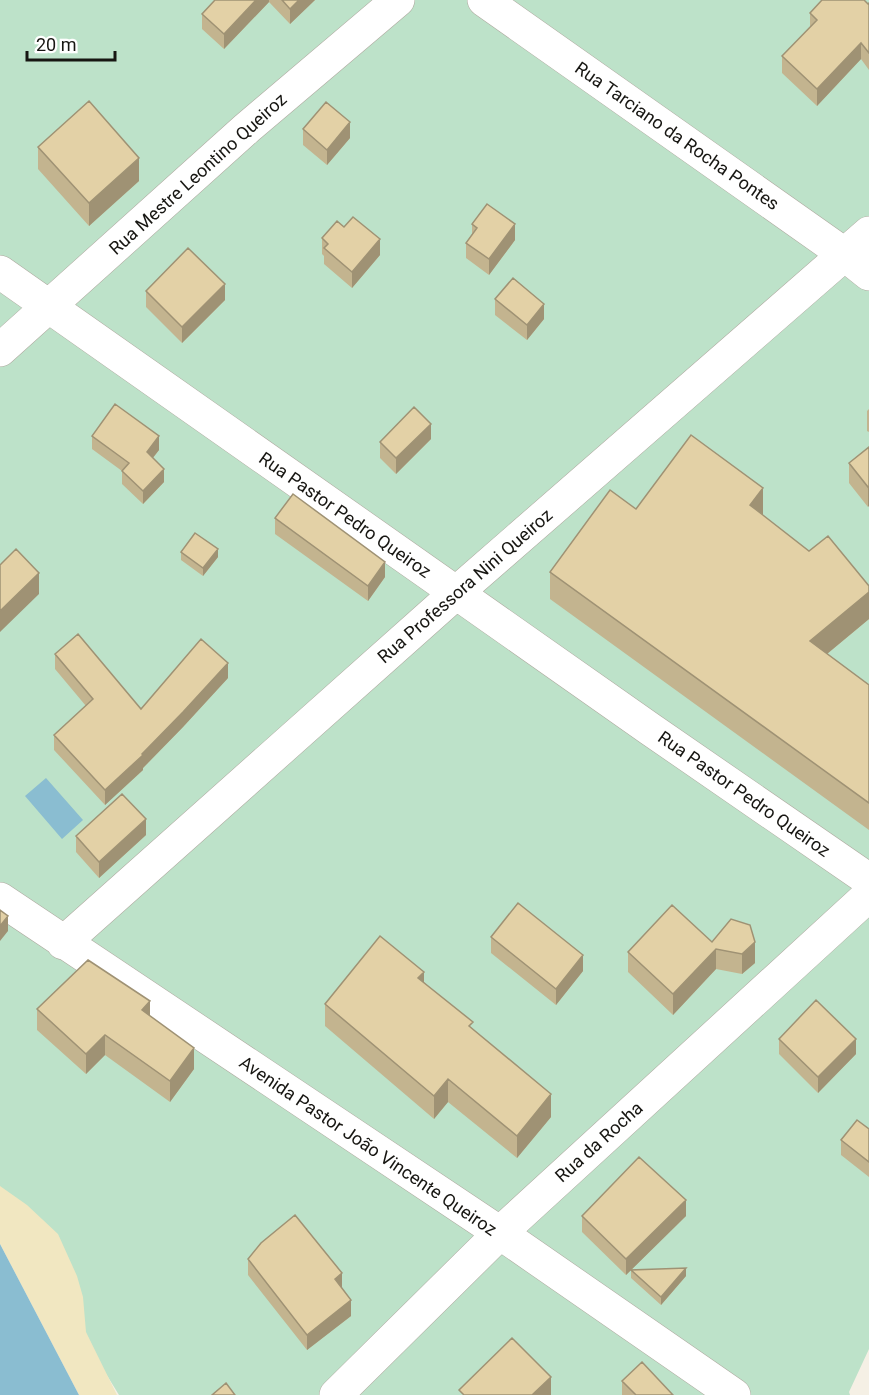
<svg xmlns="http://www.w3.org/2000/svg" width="869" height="1395" viewBox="0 0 869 1395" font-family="Roboto,sans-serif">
<rect width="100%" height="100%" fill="#f5f0e5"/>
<path fill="#bde2c9" d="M 0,0 L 869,0 L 869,1349 L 849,1392 L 850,1395 L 119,1395 L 0,1201 Z"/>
<path fill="#f1e7c1" d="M 0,1186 L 27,1205 L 58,1234 L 77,1276 L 83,1297 L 86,1332 L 117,1395 L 79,1395 L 0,1244 Z"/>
<path fill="#8abdd1" d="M 46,778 L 83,820 L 62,839 L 25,796 Z
M 0,1244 L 79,1395 L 0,1395 Z"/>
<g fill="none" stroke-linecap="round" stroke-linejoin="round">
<g stroke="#afaaa0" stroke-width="34">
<path id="minor" d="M 484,0 L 844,254 L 869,274
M 0,272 L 650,729 L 869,880
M 0,350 L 247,128 L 398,0
M 0,899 L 500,1233 L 734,1395
M 63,943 L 456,593 L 869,233
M 336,1395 L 500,1233 L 869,895"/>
</g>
<use href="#minor" stroke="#fff" stroke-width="33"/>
</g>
<path fill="#c3b48f" d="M 215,0 L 315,0 L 290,24 L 269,2 L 224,49 L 202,29 L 202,14 Z
M 869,3 L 869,70 L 861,59 L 817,106 L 782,73 L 782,56 L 810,28 L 810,13 L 868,4 Z
M 303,129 L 350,138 L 327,165 L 303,145 Z
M 38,147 L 139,181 L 89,226 L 38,169 Z
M 472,224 L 515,240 L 489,275 L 466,258 L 466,243 L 472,234 Z
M 344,227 L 380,255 L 352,288 L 324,264 L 324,256 L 322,254 L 322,238 Z
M 146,291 L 225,300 L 182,343 L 146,307 Z
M 495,299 L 544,319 L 527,340 L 495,315 Z
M 869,409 L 869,432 L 867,431 L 867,411 Z
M 92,436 L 159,450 L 153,458 L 164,482 L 143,504 L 122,484 L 122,471 L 92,449 Z
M 431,439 L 396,474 L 380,458 L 380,442 Z
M 869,447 L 868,507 L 849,483 L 849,463 Z
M 636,509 L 763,515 L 869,619 L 827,654 L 869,685 L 869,830 L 550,599 L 550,572 Z
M 275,518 L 385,577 L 368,601 L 275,534 Z
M 181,552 L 218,557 L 203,576 L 181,560 Z
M 55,654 L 141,709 L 228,678 L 183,727 L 143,768 L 143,770 L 105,805 L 54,750 L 54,735 L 86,706 L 55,669 Z
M 146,835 L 99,878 L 76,852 L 76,836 Z
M 731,919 L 755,963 L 742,974 L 716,969 L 673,1015 L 628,972 L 628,952 L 712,942 Z
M 491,937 L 583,971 L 556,1005 L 491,953 Z
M 424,982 L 473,1029 L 551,1117 L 517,1158 L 448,1102 L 434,1119 L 325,1026 L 325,1004 Z
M 37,1009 L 150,1016 L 194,1069 L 170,1102 L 105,1055 L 86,1074 L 37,1030 Z
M 779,1039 L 856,1054 L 818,1093 L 779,1054 Z
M 869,1129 L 869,1177 L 841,1155 L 841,1140 Z
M 582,1216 L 686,1216 L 626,1275 L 582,1232 Z
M 248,1259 L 342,1288 L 351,1316 L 307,1350 L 248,1275 Z
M 631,1270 L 686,1276 L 661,1305 L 631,1278 Z
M 622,1381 L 673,1395 L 622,1395 Z"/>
<path fill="#9f9274" d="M 256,0 L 269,0 L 269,2 L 224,49 L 224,34 Z
M 299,0 L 315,0 L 290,24 L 290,9 Z
M 861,43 L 861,59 L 817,106 L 817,89 Z
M 350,122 L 350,138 L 327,165 L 327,150 Z
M 139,158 L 139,181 L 89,226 L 89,203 Z
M 515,224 L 515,240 L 489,275 L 489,259 Z
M 380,239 L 380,255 L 352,288 L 352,272 Z
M 225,284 L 225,300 L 182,343 L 182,327 Z
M 544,304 L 544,319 L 527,340 L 527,325 Z
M 431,424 L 431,439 L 396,474 L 396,458 Z
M 159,436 L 159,450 L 147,465 L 147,452 Z
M 164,469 L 164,482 L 143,504 L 143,491 Z
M 869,486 L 869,506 L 868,507 L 868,487 Z
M 763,488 L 763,515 L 750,505 Z
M 218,549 L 218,557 L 203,576 L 203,568 Z
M 385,562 L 385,577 L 368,601 L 368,586 Z
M 39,573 L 39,594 L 0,632 L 0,611 Z
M 869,592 L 869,619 L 810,668 L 810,641 Z
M 228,663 L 228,678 L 183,727 L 143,768 L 143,770 L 105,805 L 105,790 L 142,754 Z
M 146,819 L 146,835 L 99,878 L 99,862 Z
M 8,916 L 8,931 L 0,941 L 0,926 Z
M 755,942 L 755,963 L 742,974 L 742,954 Z
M 716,949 L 716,969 L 673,1015 L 673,994 Z
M 583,955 L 583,971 L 556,1005 L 556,989 Z
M 424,972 L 424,994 L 418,978 Z
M 150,1001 L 150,1022 L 142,1010 Z
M 105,1035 L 105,1055 L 86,1074 L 86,1054 Z
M 856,1039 L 856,1054 L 818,1093 L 818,1077 Z
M 194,1048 L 194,1069 L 170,1102 L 170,1081 Z
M 448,1079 L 448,1102 L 434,1119 L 434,1096 Z
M 551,1094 L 551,1117 L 517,1158 L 517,1136 Z
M 686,1200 L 686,1216 L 626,1275 L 626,1259 Z
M 686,1268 L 686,1276 L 661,1305 L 661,1297 Z
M 342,1273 L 342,1289 L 335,1279 Z
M 351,1300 L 351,1316 L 307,1350 L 307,1335 Z
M 551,1377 L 551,1395 L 532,1395 Z"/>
<path fill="#e3d1a6" stroke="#9f9274" stroke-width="1.5" d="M 215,0 L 256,0 L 224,34 L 202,14 Z
M 282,0 L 299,0 L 290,9 Z
M 822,0 L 864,0 L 868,4 L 869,3 L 869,53 L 861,43 L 817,89 L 782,56 L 817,20 L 810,13 Z
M 89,101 L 139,158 L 89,203 L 38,147 Z
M 326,102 L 350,122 L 327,150 L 303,129 Z
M 487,204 L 515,224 L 489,259 L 466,243 L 477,228 L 472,224 Z
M 353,217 L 380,239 L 352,272 L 324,248 L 328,244 L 322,238 L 337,221 L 344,227 Z
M 188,248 L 225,284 L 182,327 L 146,291 Z
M 513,278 L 544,304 L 527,325 L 495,299 Z
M 115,404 L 159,436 L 147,452 L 164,469 L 143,491 L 122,471 L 129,463 L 92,436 Z
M 414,407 L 431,424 L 396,458 L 380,442 Z
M 691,435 L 763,488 L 750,505 L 809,551 L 828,536 L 869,586 L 869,592 L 810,641 L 869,685 L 869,803 L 550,572 L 610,490 L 636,509 Z
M 869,447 L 869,486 L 868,487 L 849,463 Z
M 293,494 L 385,562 L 368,586 L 275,518 Z
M 195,533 L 218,549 L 203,568 L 181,552 Z
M 16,549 L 39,573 L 0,611 L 0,565 Z
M 78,634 L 141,709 L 201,639 L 228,663 L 183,712 L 142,754 L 143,755 L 105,790 L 54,735 L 93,699 L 55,654 Z
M 122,794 L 146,819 L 99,862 L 76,836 Z
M 518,903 L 583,955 L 556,989 L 491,937 Z
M 672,905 L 712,942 L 731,919 L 750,925 L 755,942 L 742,954 L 716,949 L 673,994 L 628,952 Z
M 0,910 L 8,916 L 0,926 Z
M 380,936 L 424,972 L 418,978 L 473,1022 L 469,1026 L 551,1094 L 517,1136 L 448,1079 L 434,1096 L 325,1004 Z
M 88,960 L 150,1001 L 142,1010 L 194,1048 L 170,1081 L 105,1035 L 86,1054 L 37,1009 Z
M 816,1000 L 856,1039 L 818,1077 L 779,1039 Z
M 857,1120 L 869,1129 L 869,1162 L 841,1140 Z
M 639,1157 L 686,1200 L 626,1259 L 582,1216 Z
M 295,1215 L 342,1273 L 335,1279 L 351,1300 L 307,1335 L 248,1259 L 261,1243 Z
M 686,1268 L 661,1297 L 631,1270 Z
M 512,1338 L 551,1377 L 532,1395 L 464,1395 L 459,1390 Z
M 642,1362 L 673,1395 L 636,1395 L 622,1381 Z
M 226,1383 L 235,1395 L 212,1395 Z"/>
<g text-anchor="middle" stroke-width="5" stroke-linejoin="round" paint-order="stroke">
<g font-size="18" fill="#171612" stroke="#fff">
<text transform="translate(677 136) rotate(35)" y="6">Rua Tarciano da Rocha Pontes</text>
<text transform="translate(198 174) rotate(-42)" y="6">Rua Mestre Leontino Queiroz</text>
<text transform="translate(345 515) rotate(35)" y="6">Rua Pastor Pedro Queiroz</text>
<text transform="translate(465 586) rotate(-41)" y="6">Rua Professora Nini Queiroz</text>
<text transform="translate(744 794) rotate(35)" y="6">Rua Pastor Pedro Queiroz</text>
<text transform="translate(599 1142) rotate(-42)" y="6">Rua da Rocha</text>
<text transform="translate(368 1146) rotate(34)" y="6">Avenida Pastor João Vincente Queiroz</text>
</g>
</g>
<path d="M27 51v9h88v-9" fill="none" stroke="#171612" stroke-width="3"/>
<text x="36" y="51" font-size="18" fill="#171612" stroke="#ffffff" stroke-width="4.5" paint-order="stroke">20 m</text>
</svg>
